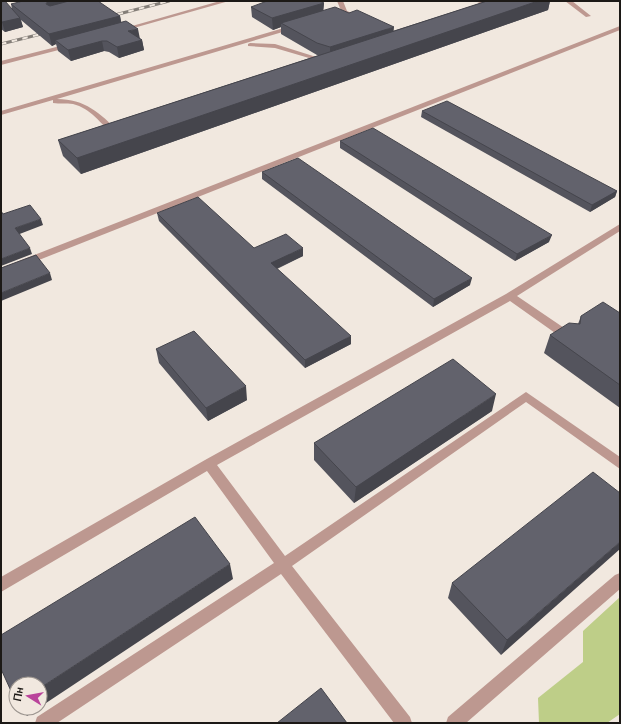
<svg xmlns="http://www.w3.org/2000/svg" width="621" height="724" viewBox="0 0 621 724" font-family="Lato,sans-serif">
<rect width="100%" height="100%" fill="#f1e8df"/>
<path fill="#bece88" d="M 620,597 L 620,714 L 607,723 L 539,723 L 538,698 L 583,662 L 583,631 Z"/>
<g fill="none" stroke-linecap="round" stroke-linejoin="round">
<path fill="#bd9890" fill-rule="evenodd" d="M 220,1 L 229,1 L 123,31 L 118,30 Z
M 337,1 L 343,1 L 347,11 L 359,16 L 359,18 L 342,13 Z
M 475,1 L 483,1 L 497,7 L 492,8 Z
M 565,1 L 572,1 L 591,16 L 586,17 Z
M 294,25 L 297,27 L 296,28 L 57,99 C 85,99 100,113 119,132 L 119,136 L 113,136 C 102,124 90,108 73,104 C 66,103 60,104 53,103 L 53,100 L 1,115 L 1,111 Z
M 72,43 L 75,45 L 74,46 L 1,65 L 1,61 Z
M 250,43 L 275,44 L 329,61 L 326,63 L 275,48 L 248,46 L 248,44 Z
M 620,224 L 620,231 L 517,296 L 573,334 L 574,337 L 573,340 L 565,340 L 510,301 L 217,465 L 285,556 L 526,392 L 620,457 L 620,469 L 526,402 L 292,566 L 410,717 L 412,723 L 394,723 L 281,574 L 57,723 L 35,723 L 37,717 L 274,563 L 207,471 L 1,592 L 1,577 L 205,460 L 506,294 Z
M 620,573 L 620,589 L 466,723 L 446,723 L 448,717 L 615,575 Z"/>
<path fill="#bd9890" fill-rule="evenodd" d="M 620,26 L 620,30 L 1,275 L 1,268 Z"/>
<g stroke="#847e78" stroke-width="3">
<path id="rail" d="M 107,17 L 169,1
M 1,44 L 49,32"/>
</g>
<use href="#rail" stroke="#f1e8df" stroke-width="2" stroke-dasharray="5.5" stroke-linecap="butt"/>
</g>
<path fill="#54545d" d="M 1,1 L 12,9 L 11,4 L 120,16 L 121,22 L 142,40 L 144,50 L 119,58 L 109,52 L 104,51 L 71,61 L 58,51 L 56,44 L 52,46 L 21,20 L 23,27 L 5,32 L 1,29 Z
M 487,1 L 550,1 L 548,10 L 81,174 L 63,156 L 58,140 L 319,55 L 317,55 L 281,34 L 281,27 L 273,30 L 252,17 L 251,7 L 324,3 L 323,11 L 393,31 Z
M 422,111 L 617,191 L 615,197 L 590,212 L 421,117 Z
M 340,141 L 549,242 L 515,261 L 340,148 Z
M 262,172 L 470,285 L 433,307 L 262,179 Z
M 157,213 L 254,248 L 303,256 L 277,269 L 351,344 L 305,368 L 159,221 Z
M 620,313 L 620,408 L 544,353 L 550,335 L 578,324 L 581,316 Z
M 156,349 L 247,400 L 208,421 L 159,363 Z
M 492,411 L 354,503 L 314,460 L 314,443 Z
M 620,493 L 501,655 L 448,598 L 452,583 Z"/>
<path fill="#45454c" d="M 50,1 L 80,1 L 50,13 L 46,4 L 47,2 Z
M 538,1 L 550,1 L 548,10 L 81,174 L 77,158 Z
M 324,3 L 323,14 L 281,23 L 281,27 L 273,30 L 272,18 Z
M 120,16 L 122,26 L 55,40 L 56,44 L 52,46 L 49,34 Z
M 20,18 L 23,27 L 5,32 L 2,22 Z
M 394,27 L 393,38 L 330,58 L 330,47 Z
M 138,29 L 140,39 L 128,31 Z
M 142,40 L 144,50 L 119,58 L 117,47 Z
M 102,41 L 104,51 L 71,61 L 68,50 Z
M 617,191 L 615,197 L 590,212 L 592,205 Z
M 41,219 L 43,225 L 17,235 L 15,228 Z
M 552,235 L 549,242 L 515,261 L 517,254 Z
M 30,248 L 32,254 L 1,266 L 1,259 Z
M 303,248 L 303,256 L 271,271 L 271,263 Z
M 50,273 L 52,280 L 1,301 L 1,293 Z
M 472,278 L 470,285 L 433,307 L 434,299 Z
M 351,336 L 351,344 L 305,368 L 305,360 Z
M 246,386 L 247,400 L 208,421 L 206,408 Z
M 496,394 L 492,411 L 354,503 L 356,487 Z
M 620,542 L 620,549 L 501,655 L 507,640 Z
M 230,564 L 233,579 L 40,707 L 40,688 Z
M 21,708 L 39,708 L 27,716 Z"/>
<path fill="#62626c" stroke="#45454c" d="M 1,1 L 5,1 L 20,18 L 2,22 L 1,21 Z
M 23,1 L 50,1 L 47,2 L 46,4 L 50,6 L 69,1 L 98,1 L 120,16 L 49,34 L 11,4 Z
M 267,1 L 319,1 L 324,3 L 272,18 L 251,7 Z
M 487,1 L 538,1 L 77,158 L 58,140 Z
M 335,7 L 349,13 L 357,10 L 394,27 L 330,47 L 317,43 L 281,23 Z
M 126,21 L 138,29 L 128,31 L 142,40 L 117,47 L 107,41 L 102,41 L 68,50 L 55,40 Z
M 447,101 L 617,191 L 592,205 L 422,111 Z
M 373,128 L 552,235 L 517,254 L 340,141 Z
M 298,158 L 472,278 L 434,299 L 262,172 Z
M 198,197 L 254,248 L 286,234 L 303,248 L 271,263 L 351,336 L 305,360 L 157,213 Z
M 30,205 L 41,219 L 15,228 L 30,248 L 1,259 L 1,211 L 3,214 Z
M 36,255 L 50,273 L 1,293 L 1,268 Z
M 603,302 L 620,313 L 620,385 L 550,335 L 569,323 L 580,324 L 581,316 Z
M 194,331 L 246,386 L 206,408 L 156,349 Z
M 453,359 L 496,394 L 356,487 L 314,443 Z
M 593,472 L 620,493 L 620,542 L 507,640 L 452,583 Z
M 195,517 L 230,564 L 40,688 L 40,684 L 16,684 L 16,702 L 1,669 L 1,635 Z
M 321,688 L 347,723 L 277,723 Z"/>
<rect width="621" height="724" fill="none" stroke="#1c1916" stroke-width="4"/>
<g transform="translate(28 696) rotate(281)"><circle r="19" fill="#f1e8df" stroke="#9c958f"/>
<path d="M0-3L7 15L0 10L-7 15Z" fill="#ba449b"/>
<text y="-6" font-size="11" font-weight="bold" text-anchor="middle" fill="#1c1916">Пн</text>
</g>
</svg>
